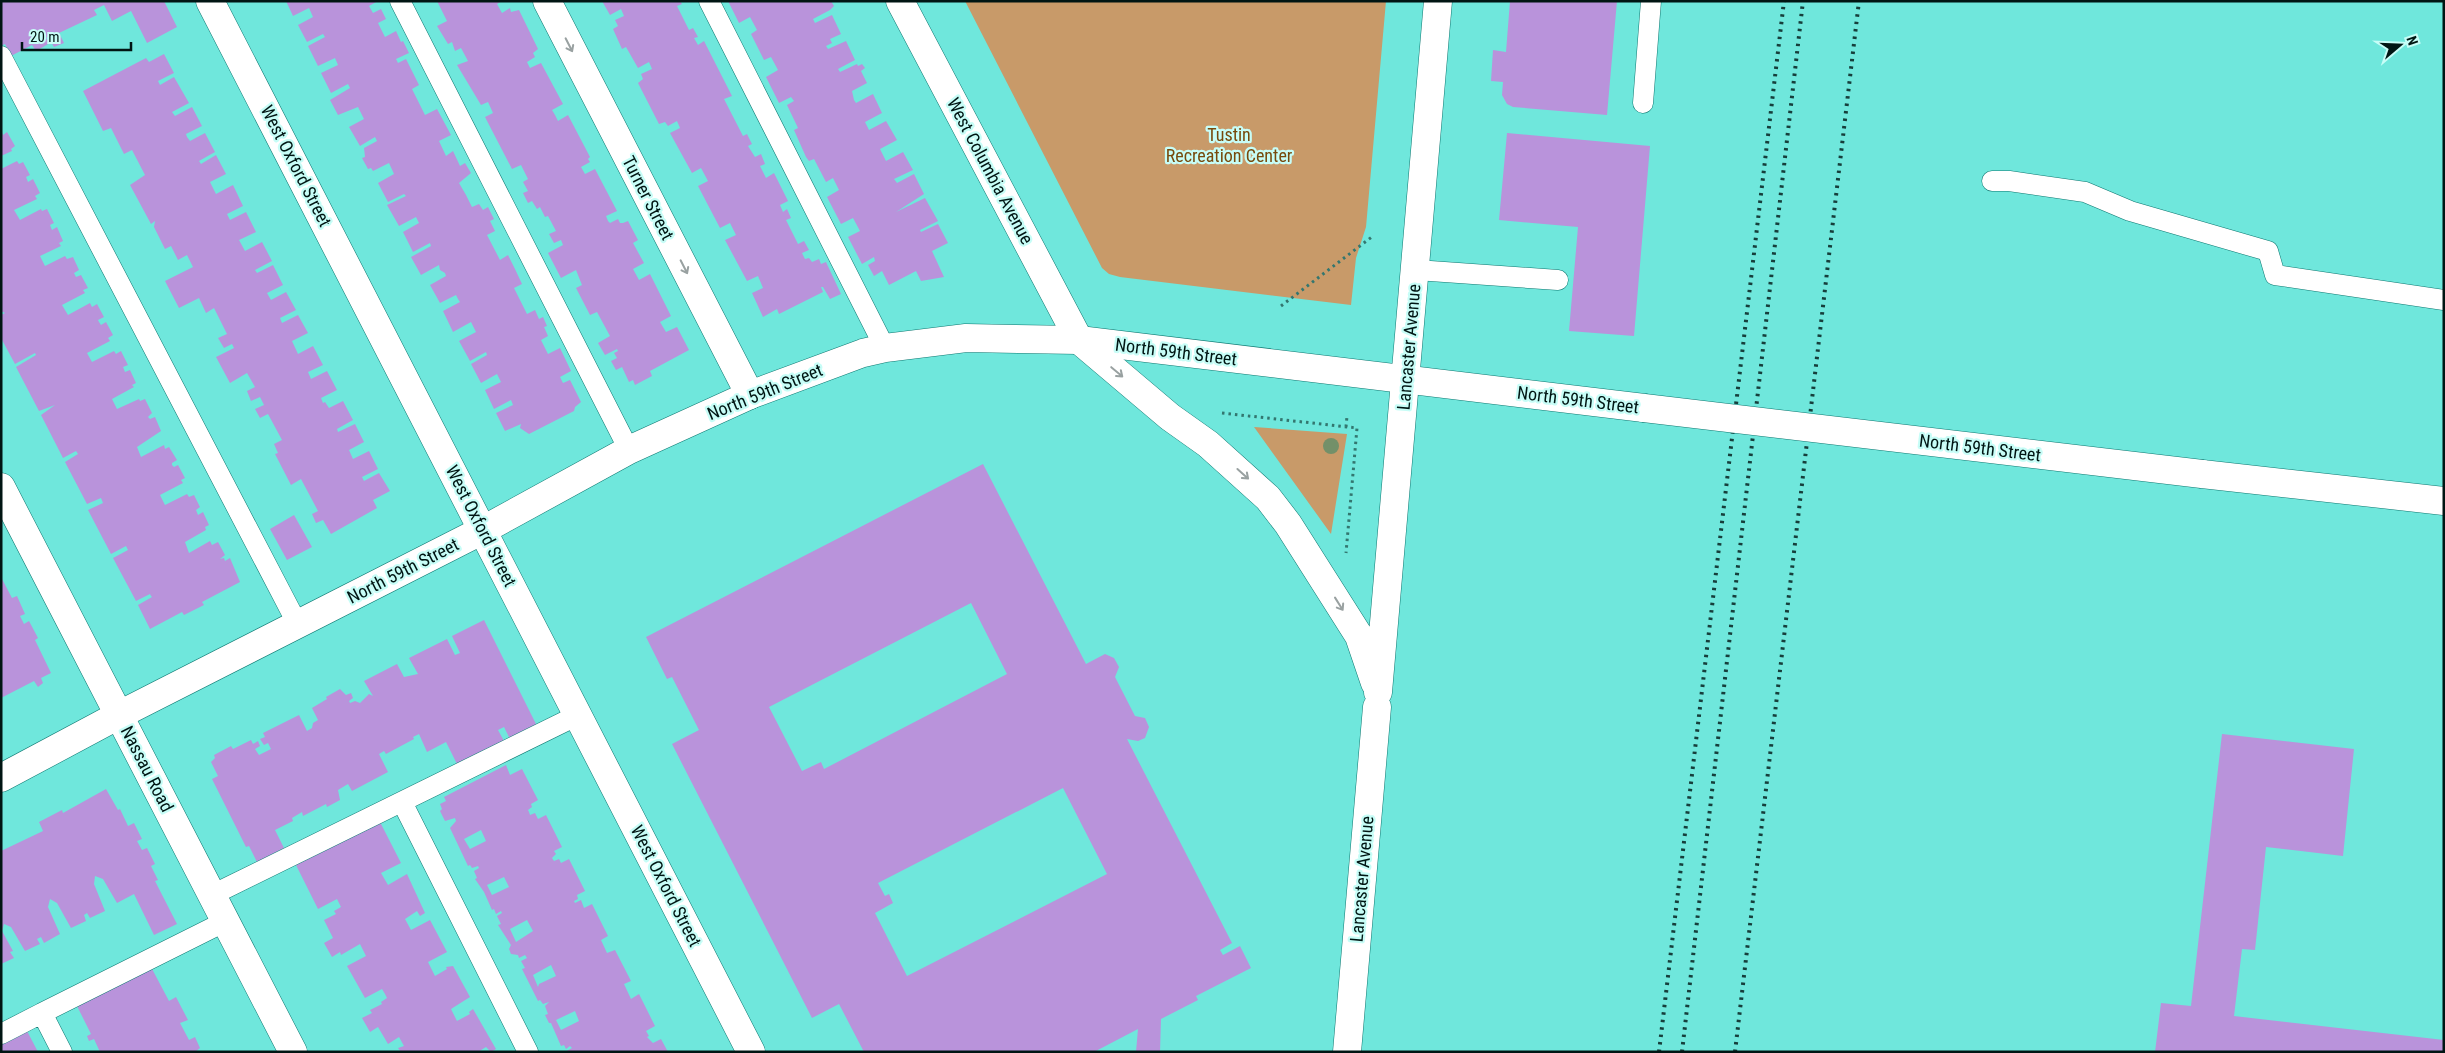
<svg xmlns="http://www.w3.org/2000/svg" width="2445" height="1053" viewBox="0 0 2445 1053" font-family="'Roboto Condensed',sans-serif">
<rect width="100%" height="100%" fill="#6fe7dc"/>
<path fill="#c89a69" d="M 965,1 L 1386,1 L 1366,227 L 1356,258 L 1351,305 L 1120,277 L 1109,274 L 1102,268 Z
M 1254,427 L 1347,434 L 1331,534 Z"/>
<path fill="#b993db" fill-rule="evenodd" d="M 1,1 L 164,1 L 177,27 L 147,43 L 131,11 L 112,21 L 104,5 L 94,10 L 97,15 L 59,33 L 64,43 L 54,47 L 48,37 L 46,38 L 50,43 L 36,51 L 32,45 L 11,56 L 5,44 L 1,46 Z
M 286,1 L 378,1 L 369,6 L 373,13 L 381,9 L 386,19 L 378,23 L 385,37 L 396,31 L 401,42 L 403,41 L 409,53 L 396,59 L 398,63 L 406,59 L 419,85 L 412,89 L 425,115 L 437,109 L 451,135 L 439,141 L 446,156 L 453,151 L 460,166 L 465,163 L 471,173 L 459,183 L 466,195 L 472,207 L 479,204 L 483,210 L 488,207 L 494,219 L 490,221 L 495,231 L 487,235 L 500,260 L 508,255 L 515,269 L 522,284 L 514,288 L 527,314 L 535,310 L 539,319 L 543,317 L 547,326 L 544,327 L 548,336 L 541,340 L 548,354 L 560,348 L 571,371 L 560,377 L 563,383 L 570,380 L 581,402 L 575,407 L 574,411 L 529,434 L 520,428 L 521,424 L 505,431 L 496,413 L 513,405 L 511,400 L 494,409 L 485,390 L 501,382 L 497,374 L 481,383 L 471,364 L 487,355 L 486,352 L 470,361 L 459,341 L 476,332 L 471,322 L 453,332 L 443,311 L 460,302 L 458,299 L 456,295 L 440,303 L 430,285 L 446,276 L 445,273 L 440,270 L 439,265 L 421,275 L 411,257 L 431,246 L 430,243 L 413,252 L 403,232 L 419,223 L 416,217 L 399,226 L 387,205 L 406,196 L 404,194 L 388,202 L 378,183 L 394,174 L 389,163 L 373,171 L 371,168 L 368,169 L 362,158 L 365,157 L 364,148 L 377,141 L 375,137 L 360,146 L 349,127 L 364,119 L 358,107 L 338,115 L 330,100 L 350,88 L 348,84 L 331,93 L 321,73 L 338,65 L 335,58 L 318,66 L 308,46 L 325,37 L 323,34 L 307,42 L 298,25 L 313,17 L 309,8 L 293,16 Z
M 437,1 L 502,1 L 497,4 L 502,13 L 510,8 L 511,12 L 519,10 L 538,49 L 533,53 L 535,57 L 527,62 L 530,68 L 541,63 L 563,104 L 552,110 L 555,115 L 558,121 L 568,115 L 590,157 L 588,159 L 590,162 L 581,167 L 585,174 L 595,169 L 617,211 L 606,216 L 608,221 L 610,223 L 618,219 L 620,223 L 623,223 L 628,221 L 638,240 L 633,243 L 644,263 L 633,269 L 639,280 L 650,274 L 671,316 L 660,322 L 666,332 L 677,327 L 689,350 L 650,371 L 652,376 L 635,385 L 633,380 L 629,382 L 622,367 L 616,370 L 611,361 L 617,358 L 614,353 L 618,351 L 617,349 L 605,355 L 598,343 L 610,336 L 597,312 L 590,315 L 576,288 L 582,285 L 576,270 L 561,278 L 548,253 L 563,245 L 561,240 L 554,243 L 549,234 L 556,231 L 548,216 L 545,217 L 540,207 L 537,209 L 532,201 L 528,203 L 523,193 L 528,191 L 523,182 L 528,179 L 521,165 L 512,169 L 485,117 L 493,113 L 488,102 L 481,105 L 457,65 L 468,61 L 461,48 L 455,51 L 452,42 L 448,44 L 437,26 L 447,21 Z
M 602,1 L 680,1 L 682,4 L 677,6 L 689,30 L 693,28 L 698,37 L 694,38 L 698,45 L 704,41 L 732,96 L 724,99 L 743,136 L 747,134 L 752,144 L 748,146 L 755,157 L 761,154 L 765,164 L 760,166 L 766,178 L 774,173 L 788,201 L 780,205 L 783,212 L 787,209 L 791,218 L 786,220 L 798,244 L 804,241 L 809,250 L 802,253 L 805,259 L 809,258 L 812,262 L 819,259 L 821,264 L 826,262 L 841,294 L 830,299 L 823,287 L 821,287 L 823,292 L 779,314 L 777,309 L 763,317 L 752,293 L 763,288 L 758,276 L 747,281 L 725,240 L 736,235 L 730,223 L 720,228 L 698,186 L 708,181 L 701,168 L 692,173 L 670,133 L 680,128 L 677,121 L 668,126 L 665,122 L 659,124 L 638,83 L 643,79 L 641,74 L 652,69 L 649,62 L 638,68 L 626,47 L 622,49 L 613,29 L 618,26 L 615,20 L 624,16 L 621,9 L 610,15 Z
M 728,1 L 831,1 L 834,6 L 830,10 L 813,19 L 815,23 L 832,15 L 841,34 L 830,39 L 832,43 L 826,46 L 828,49 L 846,41 L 855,60 L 838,69 L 840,72 L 857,64 L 858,66 L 862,64 L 865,68 L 861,71 L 867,83 L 852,91 L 854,100 L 856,103 L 873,94 L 882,113 L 865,122 L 869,130 L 886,121 L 897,140 L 880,149 L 886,161 L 903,152 L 913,170 L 894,179 L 897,183 L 914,174 L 924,194 L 896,212 L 925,198 L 938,221 L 920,230 L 921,232 L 938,224 L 948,243 L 932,251 L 944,277 L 921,281 L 916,271 L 889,285 L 882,271 L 874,276 L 868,265 L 875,261 L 874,257 L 862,264 L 848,237 L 860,231 L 853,218 L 841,224 L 827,197 L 839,190 L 833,178 L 826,182 L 814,159 L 809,161 L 806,157 L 794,130 L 798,128 L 787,105 L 794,101 L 791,97 L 779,103 L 766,77 L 778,70 L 771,57 L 764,60 L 751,34 L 757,30 L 750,17 L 739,23 Z
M 1510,1 L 1617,1 L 1607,115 L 1513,107 L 1507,104 L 1502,95 L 1503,82 L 1491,81 L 1493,50 L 1506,52 Z
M 164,54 L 174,73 L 158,81 L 160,85 L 174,77 L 189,103 L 172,112 L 175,116 L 192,107 L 202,126 L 186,134 L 187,137 L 190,141 L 205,133 L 215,152 L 199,161 L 201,164 L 216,155 L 226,174 L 210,182 L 216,194 L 233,185 L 243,206 L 227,214 L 230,220 L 246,212 L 256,232 L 239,240 L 245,251 L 262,242 L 272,261 L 255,270 L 257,273 L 273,265 L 283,285 L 267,293 L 271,300 L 286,292 L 296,310 L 280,318 L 282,323 L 298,315 L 308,333 L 292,341 L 298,354 L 313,346 L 323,365 L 308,372 L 311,379 L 327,371 L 337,390 L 321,398 L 323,403 L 325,402 L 329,408 L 343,401 L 353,420 L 337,429 L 338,432 L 355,424 L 364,442 L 349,450 L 353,459 L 369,451 L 378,469 L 362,477 L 364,481 L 379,473 L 390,491 L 373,500 L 377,508 L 331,534 L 323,520 L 316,523 L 312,514 L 318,511 L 301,479 L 291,485 L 275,454 L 278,453 L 274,444 L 282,440 L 268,414 L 260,418 L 255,409 L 264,405 L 260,397 L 251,401 L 247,391 L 255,387 L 247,373 L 230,383 L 216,357 L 234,348 L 232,344 L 224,348 L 218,338 L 227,334 L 214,308 L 206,313 L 199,298 L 179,308 L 165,281 L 193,267 L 187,255 L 178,260 L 171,246 L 165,249 L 154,227 L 155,221 L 151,224 L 130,185 L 145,175 L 132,150 L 124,154 L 111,128 L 103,131 L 83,91 L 146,58 L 149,62 Z
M 1,130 L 3,135 L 7,132 L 15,146 L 11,149 L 12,151 L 1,156 Z
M 1507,133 L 1650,146 L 1634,336 L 1569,331 L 1578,227 L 1499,220 Z
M 17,161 L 19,164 L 23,162 L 30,175 L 26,177 L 28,182 L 33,179 L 40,193 L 35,196 L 37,199 L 14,210 L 20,220 L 41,209 L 42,211 L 47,209 L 54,223 L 50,225 L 52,230 L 57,227 L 63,241 L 59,243 L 61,246 L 40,256 L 45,266 L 65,256 L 67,259 L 73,257 L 79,270 L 74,273 L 76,277 L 81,275 L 88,288 L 83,290 L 85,293 L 62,305 L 68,315 L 90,303 L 92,307 L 97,304 L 104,317 L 98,320 L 99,322 L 101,325 L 106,322 L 113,335 L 108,338 L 110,341 L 87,353 L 92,362 L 114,351 L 116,354 L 121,351 L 128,365 L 123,367 L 125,372 L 130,370 L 136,383 L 132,385 L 134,387 L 112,399 L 117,409 L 139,399 L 140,401 L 145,399 L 152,413 L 148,417 L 150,419 L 155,417 L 161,431 L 137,447 L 141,457 L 164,445 L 165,449 L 169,447 L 177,460 L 172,463 L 172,465 L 174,467 L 178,465 L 185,478 L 181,480 L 183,483 L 160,495 L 165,505 L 187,494 L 189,497 L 194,495 L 200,507 L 196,510 L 198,515 L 203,512 L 209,525 L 205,527 L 206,530 L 185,542 L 189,553 L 210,541 L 212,545 L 218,542 L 225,555 L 220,559 L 224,558 L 225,561 L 230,558 L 240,582 L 202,602 L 204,605 L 184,615 L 182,612 L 150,629 L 138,605 L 152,597 L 151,596 L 150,594 L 136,601 L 113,558 L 128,550 L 126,546 L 111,554 L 88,510 L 103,503 L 101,498 L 87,504 L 65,462 L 78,454 L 76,451 L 63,458 L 41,415 L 55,405 L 39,411 L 16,367 L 36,355 L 35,353 L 15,364 L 1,338 L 1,315 L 5,313 L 1,311 L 1,169 Z
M 983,464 L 1086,664 L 1105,654 L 1114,658 L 1119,667 L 1115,677 L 1135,716 L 1145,718 L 1149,727 L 1145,738 L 1138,741 L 1127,739 L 1232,943 L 1220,950 L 1223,955 L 1240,946 L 1251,968 L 1196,996 L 1198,1000 L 1161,1019 L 1160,1052 L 1136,1052 L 1138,1029 L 1094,1052 L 864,1052 L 839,1004 L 812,1018 L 672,744 L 699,730 L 672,677 L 667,679 L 646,637 ZM 971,603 L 1007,674 L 824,769 L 821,762 L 802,771 L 769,707 ZM 1063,788 L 1107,874 L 907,976 L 875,913 L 893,903 L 889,894 L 885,896 L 878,883 Z
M 294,515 L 312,547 L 287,560 L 270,529 Z
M 1,577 L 12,598 L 17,596 L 25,614 L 20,616 L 24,624 L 29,621 L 38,638 L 35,640 L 51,673 L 41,678 L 43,683 L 38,687 L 34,681 L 1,698 Z
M 484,620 L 538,728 L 511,741 L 504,727 L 498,730 L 504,741 L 457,764 L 446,742 L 427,752 L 419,734 L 413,737 L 414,739 L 386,754 L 384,751 L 379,754 L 388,772 L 352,791 L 348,784 L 338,790 L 340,800 L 327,807 L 326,804 L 303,816 L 302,812 L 292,818 L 293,821 L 275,830 L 284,848 L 257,862 L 249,846 L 246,847 L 212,779 L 218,776 L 211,762 L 215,758 L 214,755 L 231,746 L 233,749 L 251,740 L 253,744 L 258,741 L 260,746 L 255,749 L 259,755 L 271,749 L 268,743 L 264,745 L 260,739 L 265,737 L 263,733 L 299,715 L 307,731 L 312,728 L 313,723 L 318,720 L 312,708 L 327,699 L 326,697 L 340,689 L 346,695 L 351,693 L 353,698 L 349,701 L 350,703 L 355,701 L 360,703 L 369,694 L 373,696 L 364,681 L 397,664 L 404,677 L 418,674 L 409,658 L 447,639 L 455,655 L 460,653 L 452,636 Z
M 2222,734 L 2354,749 L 2343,856 L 2266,847 L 2255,950 L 2242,949 L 2234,1016 L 2444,1040 L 2444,1052 L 2155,1052 L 2161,1003 L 2191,1006 Z
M 506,765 L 510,775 L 522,769 L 538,800 L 531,804 L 532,807 L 528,810 L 529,812 L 530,815 L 535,813 L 538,819 L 546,815 L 562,847 L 554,851 L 556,854 L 552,858 L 554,861 L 559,859 L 561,863 L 569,859 L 585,891 L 577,895 L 578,899 L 574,901 L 575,903 L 581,900 L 584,908 L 592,904 L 608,936 L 601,940 L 607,953 L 615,950 L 631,981 L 624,984 L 631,999 L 639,994 L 655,1026 L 646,1031 L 649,1036 L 647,1037 L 653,1043 L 661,1039 L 668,1052 L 565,1052 L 572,1048 L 570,1046 L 566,1049 L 564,1045 L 561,1046 L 551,1023 L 549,1023 L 545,1015 L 548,1014 L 545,1006 L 549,1002 L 543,1004 L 540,1000 L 538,1001 L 522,969 L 525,968 L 521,961 L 527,958 L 525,955 L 519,958 L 518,955 L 511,954 L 509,949 L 511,945 L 498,925 L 501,924 L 497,916 L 502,913 L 501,911 L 496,914 L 494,909 L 492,910 L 484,892 L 475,879 L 477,878 L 474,871 L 479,868 L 478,866 L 472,868 L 470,865 L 468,866 L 450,828 L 456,821 L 455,818 L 445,821 L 440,811 L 442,809 L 440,804 L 446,801 L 444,797 ZM 481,830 L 486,841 L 470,849 L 464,839 ZM 504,877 L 509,887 L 492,895 L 487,885 ZM 527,920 L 533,931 L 516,942 L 510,929 ZM 551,965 L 556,976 L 539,984 L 538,987 L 533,975 ZM 575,1011 L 579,1021 L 561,1030 L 556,1020 Z
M 106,789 L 118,810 L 120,809 L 128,826 L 134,823 L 142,839 L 137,841 L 142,850 L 147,848 L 155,864 L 151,866 L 158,880 L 155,881 L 177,924 L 154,935 L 134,894 L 117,903 L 103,879 L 95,876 L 94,884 L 105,911 L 90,918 L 87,913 L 84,915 L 86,921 L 71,928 L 57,903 L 50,899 L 48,907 L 60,934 L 44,943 L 41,937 L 37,939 L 40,944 L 25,951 L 11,927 L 4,924 L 2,931 L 13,951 L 10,952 L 14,958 L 1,964 L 1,851 L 43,831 L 39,822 L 62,810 L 63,813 Z
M 380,822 L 401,863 L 381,873 L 388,885 L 407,874 L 425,913 L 420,916 L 417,911 L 405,919 L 411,930 L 430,920 L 447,952 L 428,962 L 435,976 L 447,969 L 446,967 L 453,966 L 470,997 L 451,1009 L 457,1021 L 470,1014 L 469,1012 L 473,1009 L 496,1049 L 491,1052 L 486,1047 L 478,1052 L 401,1052 L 398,1048 L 404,1046 L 399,1037 L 388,1044 L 378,1027 L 370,1032 L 362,1018 L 372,1013 L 370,1010 L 382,1004 L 381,1002 L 387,998 L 385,994 L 382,989 L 365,998 L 347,966 L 366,956 L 360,944 L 341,955 L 340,952 L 332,957 L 324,943 L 333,938 L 324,920 L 336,914 L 334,911 L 341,907 L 337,899 L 318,909 L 296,865 Z
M 151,967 L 169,1001 L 176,997 L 188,1020 L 180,1023 L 189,1040 L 195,1037 L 200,1048 L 195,1052 L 100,1052 L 94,1039 L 89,1041 L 87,1036 L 91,1034 L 76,1004 Z
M 27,1031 L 38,1052 L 1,1052 L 1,1045 Z"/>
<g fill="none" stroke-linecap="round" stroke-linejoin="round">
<g stroke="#0d7871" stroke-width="21">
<path id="service" d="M 400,1 L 629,450
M 709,1 L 885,348
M 1,56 L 298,625
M 1643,103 L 1651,1
M 1992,181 L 2009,181 L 2085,192 L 2130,211 L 2268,251 L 2275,275 L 2444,300
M 1416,270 L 1558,280
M 402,802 L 528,1052
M 212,895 L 578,715
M 42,1013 L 226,921
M 1,1034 L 42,1013 L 62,1052"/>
</g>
<g stroke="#0d7871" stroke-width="29">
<path id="minor" d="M 210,1 L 751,1052
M 547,1 L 750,395
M 900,1 L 1079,340
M 1,487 L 293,1052"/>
</g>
<g stroke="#0d7871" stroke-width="29">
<path id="tertiary" d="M 2202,474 L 2444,501
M 1,778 L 119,715 L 483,530 L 629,450 L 750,395 L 863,353 L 885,348 L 966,338 L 1079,340 L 1644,408"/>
</g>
<g stroke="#0d7871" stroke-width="29">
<path id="trunk" d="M 1079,340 L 1170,417 L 1208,444 L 1268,498 L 1288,524 L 1359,636 L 1375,683
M 1378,692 L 1438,1
M 1347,1052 L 1377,707"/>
</g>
<path stroke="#33766f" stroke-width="3" stroke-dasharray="2.5 4" stroke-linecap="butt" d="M 1281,306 L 1373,236
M 1222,413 L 1357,428 L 1346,553
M 1346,427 L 1347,416"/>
<use href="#service" stroke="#fff" stroke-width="20"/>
<use href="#minor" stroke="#fff" stroke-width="28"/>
<use href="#tertiary" stroke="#fff" stroke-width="28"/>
<use href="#trunk" stroke="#fff" stroke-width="28"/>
<path stroke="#163e3b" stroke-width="4" stroke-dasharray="2.5 5" stroke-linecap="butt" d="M 1659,1052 L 1784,1
M 1682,1052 L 1803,1
M 1735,1052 L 1859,1"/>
<g stroke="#0d7871" stroke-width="29" stroke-linecap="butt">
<path id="tertiary-bridge" d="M 1644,408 L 2202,474"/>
</g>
<use href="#tertiary-bridge" stroke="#fff" stroke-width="28"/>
</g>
<circle fill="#739069" cx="1331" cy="446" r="8"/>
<defs><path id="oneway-shaft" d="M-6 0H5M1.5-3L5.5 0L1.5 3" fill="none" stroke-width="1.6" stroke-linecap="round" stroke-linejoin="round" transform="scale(1.25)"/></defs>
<g stroke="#99a1a1">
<use href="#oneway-shaft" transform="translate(569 45) rotate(63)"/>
<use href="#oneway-shaft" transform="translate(684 267) rotate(63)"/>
<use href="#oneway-shaft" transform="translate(1117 372) rotate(40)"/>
<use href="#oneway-shaft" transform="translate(1243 474) rotate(42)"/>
<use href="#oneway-shaft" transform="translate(1339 604) rotate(58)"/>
</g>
<g text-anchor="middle" stroke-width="4.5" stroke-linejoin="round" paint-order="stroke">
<g font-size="18" fill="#77490b" stroke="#c7fdf7">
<text x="1229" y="141">Tustin<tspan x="1229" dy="21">Recreation Center</tspan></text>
</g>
<g font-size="18" fill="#001513" stroke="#c7fdf7">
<text transform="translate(296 166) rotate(63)" y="6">West Oxford Street</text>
<text transform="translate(990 171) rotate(62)" y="6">West Columbia Avenue</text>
<text transform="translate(648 198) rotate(63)" y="6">Turner Street</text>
<text transform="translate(1409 347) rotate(-85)" y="6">Lancaster Avenue</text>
<text transform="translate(1176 352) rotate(7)" y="6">North 59th Street</text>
<text transform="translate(765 392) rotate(-22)" y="6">North 59th Street</text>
<text transform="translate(1578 400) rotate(7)" y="6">North 59th Street</text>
<text transform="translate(1980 448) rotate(7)" y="6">North 59th Street</text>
<text transform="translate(481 526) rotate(63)" y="6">West Oxford Street</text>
<text transform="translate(403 571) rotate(-27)" y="6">North 59th Street</text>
<text transform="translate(147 769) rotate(63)" y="6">Nassau Road</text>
<text transform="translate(1362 879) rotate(-85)" y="6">Lancaster Avenue</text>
<text transform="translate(666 886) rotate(63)" y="6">West Oxford Street</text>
</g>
</g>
<rect width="2445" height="1053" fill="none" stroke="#001513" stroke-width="5"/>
<g transform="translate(2400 45) rotate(71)" stroke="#c7fdf7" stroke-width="4" paint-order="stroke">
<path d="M0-4L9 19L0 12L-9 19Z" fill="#001513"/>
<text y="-8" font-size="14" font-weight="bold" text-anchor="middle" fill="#001513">N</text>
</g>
<path d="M22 42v8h109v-8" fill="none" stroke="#001513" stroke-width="2.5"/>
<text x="30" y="42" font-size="15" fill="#001513" stroke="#c7fdf7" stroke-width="4" paint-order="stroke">20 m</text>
</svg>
